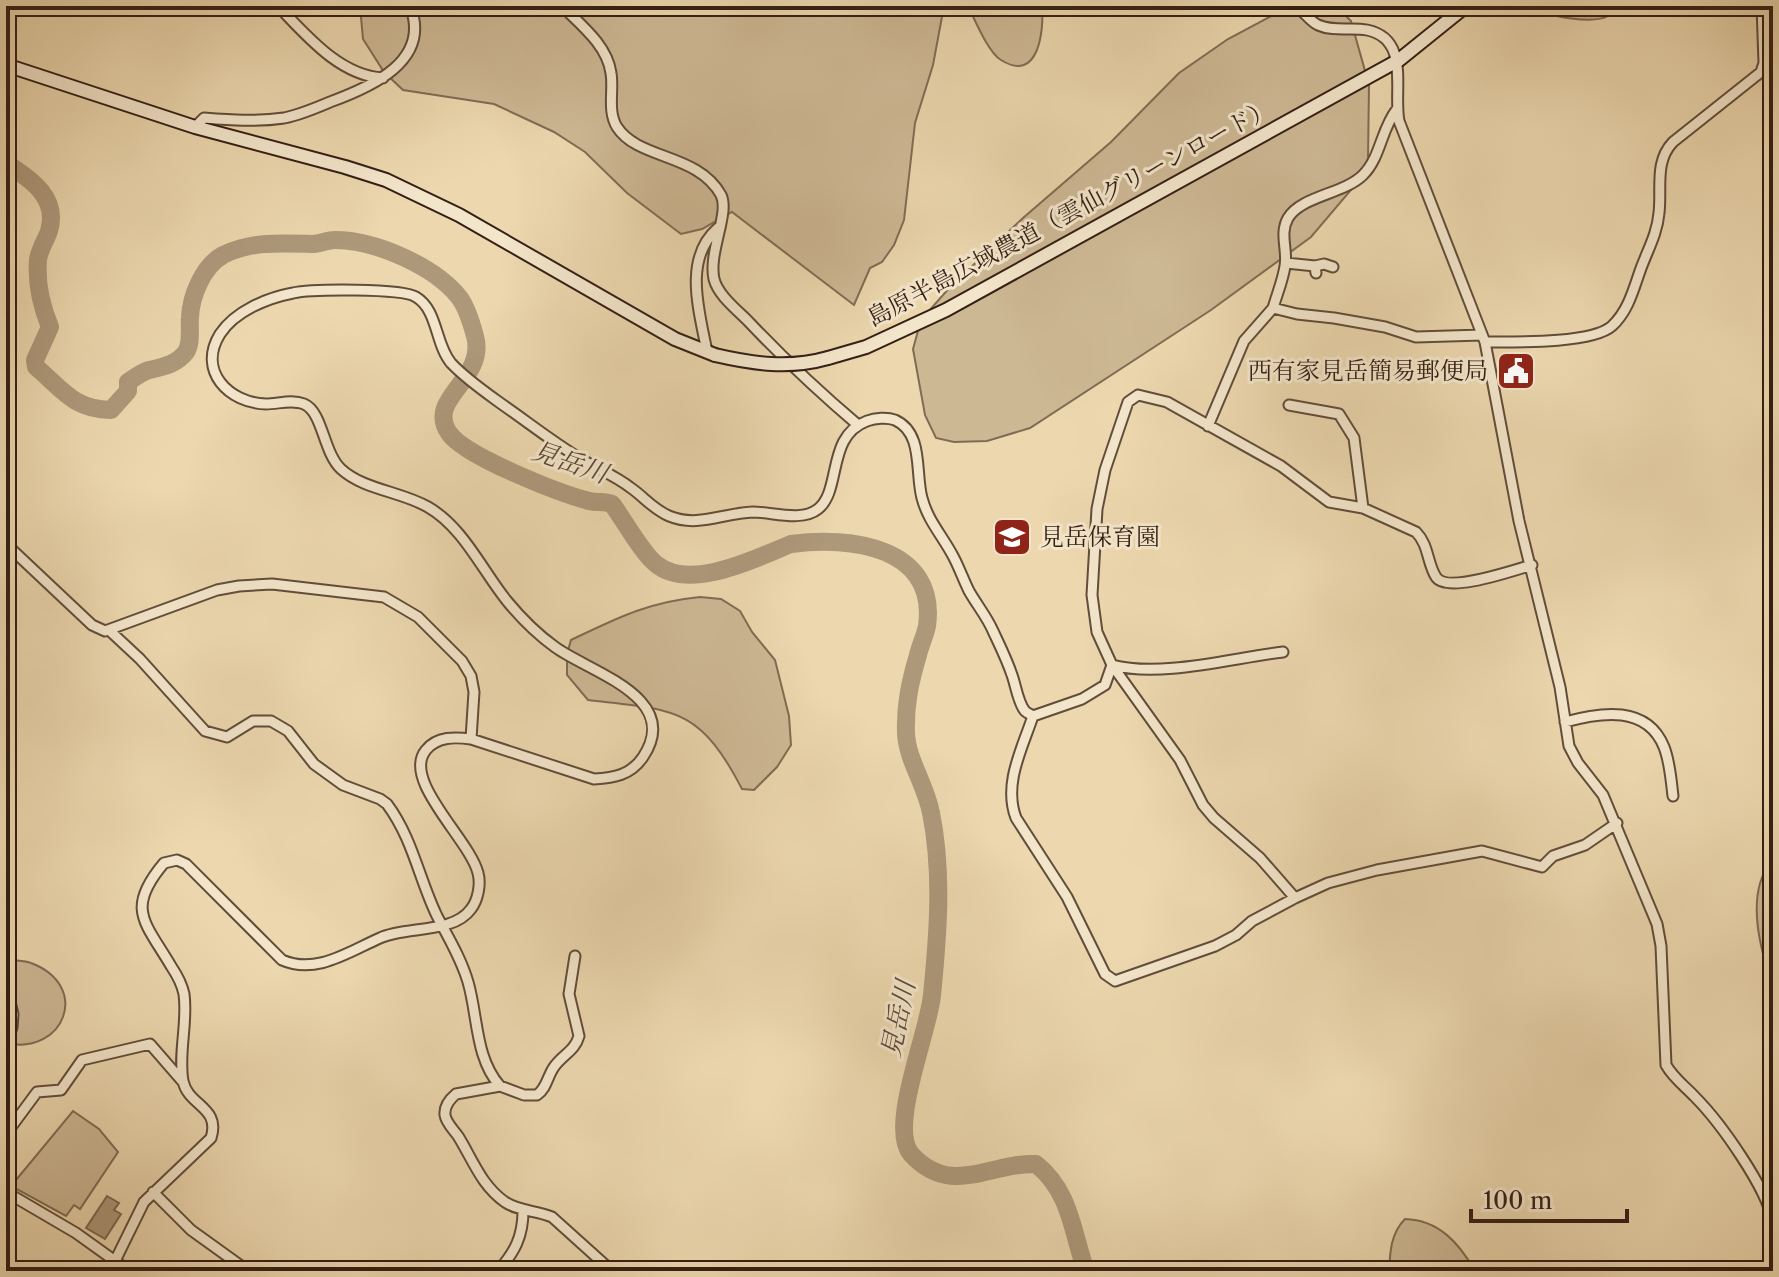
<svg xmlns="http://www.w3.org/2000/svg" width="1779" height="1277" viewBox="0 0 1779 1277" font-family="'Libre Caslon Text','Noto Serif JP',serif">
<rect width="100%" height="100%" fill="#ecd7ae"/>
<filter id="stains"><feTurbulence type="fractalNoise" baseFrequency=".0025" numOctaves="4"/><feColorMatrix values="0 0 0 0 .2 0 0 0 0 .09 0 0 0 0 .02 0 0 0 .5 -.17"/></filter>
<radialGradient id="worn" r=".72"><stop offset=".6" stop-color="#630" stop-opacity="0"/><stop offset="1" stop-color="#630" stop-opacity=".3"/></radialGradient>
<path fill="#cdb894" stroke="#806c54" stroke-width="2" d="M 360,6 L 552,6 L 561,12 L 584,6 L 944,6 L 933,65 L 915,123 L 904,220 L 894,245 L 882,262 L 870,268 L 854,305 L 732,212 L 702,229 L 681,234 L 627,193 L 585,152 L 554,132 L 494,104 L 403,90 L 384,72 L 363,39 Z
M 968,6 L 1042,6 C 1044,30 1039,84 1001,60 C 988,52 975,20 968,6 Z
M 1320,6 L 1337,7 L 1351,21 L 1369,85 L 1368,159 L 1356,184 L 1311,237 L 1211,310 L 1030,428 L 987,441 L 954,442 L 936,438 L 925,415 L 913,349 L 921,320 L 950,287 L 1023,218 L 1111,142 L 1179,73 L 1228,39 L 1279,12 Z
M 1509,6 L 1608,6 L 1608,16 C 1589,27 1531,10 1509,6 Z
M 700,597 L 721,599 L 740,611 L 752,632 L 775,660 L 789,716 L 791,745 L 777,767 L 754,790 L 742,789 C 699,706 674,710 588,700 L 567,675 L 567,654 L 571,640 C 617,618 648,602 700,597 Z
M 1770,863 L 1773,863 L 1773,986 C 1760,950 1745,896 1770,863 Z
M 6,959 C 14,961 24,960 31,963 C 92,986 64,1056 6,1043 Z
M 73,1111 L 99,1129 L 118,1152 L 80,1209 L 74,1205 L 66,1216 L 11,1186 Z
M 1405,1219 C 1439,1220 1459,1243 1475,1271 L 1389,1271 C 1390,1251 1391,1233 1405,1219 Z"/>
<path fill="#ad987a" stroke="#7c6852" stroke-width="2" d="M 107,1196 L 119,1203 L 114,1210 L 121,1214 L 105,1239 L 86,1228 Z"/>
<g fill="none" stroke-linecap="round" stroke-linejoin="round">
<path stroke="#ad987a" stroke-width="18" d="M 6,163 C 30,179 59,197 49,231 C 46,240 39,250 38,260 C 36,284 41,305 50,327 L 35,360 L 36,367 C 63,390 73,409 111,410 L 128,391 L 128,382 C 134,378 142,372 149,370 C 162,367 176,365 186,352 C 192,343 189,328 190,317 C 191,296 203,266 223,255 C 251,241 281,243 312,244 C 320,244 327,240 335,240 C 375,240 434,266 459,297 C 466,306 472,325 475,336 C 487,380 425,398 449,433 C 464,456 559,493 589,501 C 597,503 604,501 612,504 C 624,520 642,553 656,564 C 690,592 756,558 791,544 C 849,536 938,546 927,626 C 925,636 920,646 918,655 C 910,682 905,705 906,733 C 907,760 926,785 931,813 C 943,872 938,935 932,995 C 929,1031 888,1127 911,1154 C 951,1198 990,1162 1036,1164 C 1071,1192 1072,1232 1086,1271"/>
<g stroke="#614d3b" stroke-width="13">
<path id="street" d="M 278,6 C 306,35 340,76 383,78
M 562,6 C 581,25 607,45 611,73 C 614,90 607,111 617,127 C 638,160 698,153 721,195 C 730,213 708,253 714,279 C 718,295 736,309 748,321 C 783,358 819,392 858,425
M 1294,6 C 1304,10 1308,20 1318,25 C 1333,32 1352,27 1367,30 C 1411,39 1393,91 1399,121 L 1485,342 L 1519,521 L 1560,687 L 1569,746 L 1578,763 L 1603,795 L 1657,924 L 1661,946 L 1666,1065 C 1674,1079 1685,1086 1695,1097 C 1720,1122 1767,1188 1773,1222
M 195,127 L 204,118 C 230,120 257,122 284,118 C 299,115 316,108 330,102 C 371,87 432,61 410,6
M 1286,263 L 1315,266 L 1316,273
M 1315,266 L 1324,264 L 1333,267
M 1273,308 C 1277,294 1283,280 1285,266 C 1288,250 1279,234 1288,218 C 1301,196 1344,194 1363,175 C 1381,157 1381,129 1397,109
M 1485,342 C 1513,342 1592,344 1612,326 C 1628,311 1633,291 1640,271 C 1647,251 1657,235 1659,213 C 1662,188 1654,162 1673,142 L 1761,72 L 1764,63 L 1762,6
M 707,352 C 700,313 682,259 718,228
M 1289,405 L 1339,414 L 1354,438 L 1363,508
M 1208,426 L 1244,341 L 1273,308 L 1297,314 L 1334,318 L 1385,327 L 1416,337 L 1482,335
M 6,544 L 92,625 L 105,631 L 217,590 L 239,586 L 272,584 L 384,597 L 418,617 L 462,661 L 471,676 L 474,692 L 471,739
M 110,631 L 140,659 L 205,731 L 227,737 L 253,721 L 271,721 L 288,731 L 314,764 L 343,785 L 380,799 L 387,804 C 413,839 419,879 437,916 C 448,937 461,958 468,982 C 478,1016 475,1058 500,1086 L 456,1094 C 450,1099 444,1106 445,1115 C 446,1123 454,1130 458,1136 C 473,1160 481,1185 505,1202 C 520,1212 536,1210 552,1217 L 612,1271
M 1112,665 C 1161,678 1232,658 1283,652
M 1033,716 C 1022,749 1003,784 1016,818 L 1067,897 L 1105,974 L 1115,981 L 1215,946 L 1236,935 L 1252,921 L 1295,898 L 1328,883 L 1377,870 L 1482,851 L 1542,867 L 1553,856 L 1585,845 L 1617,823
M 1033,716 L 1082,699 L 1105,685 L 1112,665
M 1565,722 C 1601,712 1647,705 1664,747 C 1670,762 1671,780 1673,796
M 1295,898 L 1260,858 L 1214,818 L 1203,805 L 1180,760 L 1112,665 L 1097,632 L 1092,595 L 1097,509 L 1105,470 L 1128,402 L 1138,395 L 1167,402 L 1281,466 L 1329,502 L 1363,508 L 1416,532 C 1429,545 1427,563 1436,577 C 1447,594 1514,570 1532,565
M 6,986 L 13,1014 L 12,1028 L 6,1033
M 500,1086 L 524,1095 L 537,1095 C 547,1088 547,1077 554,1067 C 562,1055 575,1051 579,1036 L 569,994 L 575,956
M 6,1134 L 37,1092 L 61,1090 L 82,1060 L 150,1044 L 183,1082
M 6,1192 L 76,1233 L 129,1271
M 153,1192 L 191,1230 L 248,1271
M 116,1259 L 144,1202 L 211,1138 C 221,1107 188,1106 183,1081 C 178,1053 188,1023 184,994 C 182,984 177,975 171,966 C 145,922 125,909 164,863 L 177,860 L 186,864 L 282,960 C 316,975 348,952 380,938 C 406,926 453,934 471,909 C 478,900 481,884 478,873 C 470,840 401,780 426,750 C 437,736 456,737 471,739 L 594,779 C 614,778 631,775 643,757 C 683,697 589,672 555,647 C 537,634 521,618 507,601 C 482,570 463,527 428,507 C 400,491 364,490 341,469 C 323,452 323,412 304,404 C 292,399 278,404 266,404 C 229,403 197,371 220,334 C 235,311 267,298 293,293 C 311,289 402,288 416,297 C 438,310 435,344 451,363 C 466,379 485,392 503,405 C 529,423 554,443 581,459 C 598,469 616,476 631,488 C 644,497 653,509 669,516 C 698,528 723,513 753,512 C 772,512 802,522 818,509 C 842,490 826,436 867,421 C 875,418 887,417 895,420 C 924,433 915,473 922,498 C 928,521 942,535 953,556 C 959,567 963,579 969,591 C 977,605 987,617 993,631 C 1000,646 1007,660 1012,675 C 1016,686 1018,703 1025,711 C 1027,713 1030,714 1033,716
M 498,1271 C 515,1252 523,1236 523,1211
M 1768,1271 L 1773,1242"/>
</g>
<g stroke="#331f15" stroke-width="16">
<path id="secondary" d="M 6,65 L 195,127 L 345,167 L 386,180 L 459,215 L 675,339 L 715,355
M 828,358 L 866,347 L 946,310 L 1399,60 L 1466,6"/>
</g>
<use href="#street" stroke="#f3e5ca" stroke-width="9"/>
<use href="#secondary" stroke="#f3e5ca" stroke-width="12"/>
<g stroke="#331f15" stroke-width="16" stroke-linecap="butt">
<path id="secondary-bridge" d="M 715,355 C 754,364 789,369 828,358"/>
</g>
<use href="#secondary-bridge" stroke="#f3e5ca" stroke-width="12"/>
</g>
<defs>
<g id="civic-square" transform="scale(2)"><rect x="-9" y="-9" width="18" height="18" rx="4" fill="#8f2418" stroke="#f3e5ca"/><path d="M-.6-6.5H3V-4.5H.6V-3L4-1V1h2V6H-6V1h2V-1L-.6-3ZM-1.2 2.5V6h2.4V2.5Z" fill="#fff"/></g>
<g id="school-square" transform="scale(2)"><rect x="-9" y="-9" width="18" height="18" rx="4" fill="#8f2418" stroke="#f3e5ca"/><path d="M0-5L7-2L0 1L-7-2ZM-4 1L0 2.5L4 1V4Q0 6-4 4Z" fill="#fff"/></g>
</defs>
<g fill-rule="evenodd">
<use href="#civic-square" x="1516" y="371"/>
<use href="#school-square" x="1012" y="537"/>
</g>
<g text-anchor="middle" stroke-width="6" stroke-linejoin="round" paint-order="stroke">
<g font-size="24" fill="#331f15" stroke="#f3e5ca">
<text transform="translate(1070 213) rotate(-28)" y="8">島原半島広域農道（雲仙グリーンロード）</text>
</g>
<g font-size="24" fill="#331f15" stroke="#f3e5ca" text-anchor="end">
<text x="1488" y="379">西有家見岳簡易郵便局</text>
<text x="1040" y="545" text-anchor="start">見岳保育園</text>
</g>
<g font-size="26" font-style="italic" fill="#5e4938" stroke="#f3e5ca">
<text transform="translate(570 462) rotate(19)" y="9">見岳川</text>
<text transform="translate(898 1019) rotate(-78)" y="9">見岳川</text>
</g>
</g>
<rect width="1779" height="1277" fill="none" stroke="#ecd7ae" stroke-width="32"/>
<rect x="8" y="8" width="1763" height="1261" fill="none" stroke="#331f15" stroke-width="4"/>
<rect x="16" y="16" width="1747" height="1245" fill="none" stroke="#331f15" stroke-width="2"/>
<path d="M1471 1209v12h156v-12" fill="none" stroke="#331f15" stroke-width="4"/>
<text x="1483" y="1209" font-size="24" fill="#331f15" stroke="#f3e5ca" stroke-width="6" paint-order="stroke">100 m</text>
<rect width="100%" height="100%" filter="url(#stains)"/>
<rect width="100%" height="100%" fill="url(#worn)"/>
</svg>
